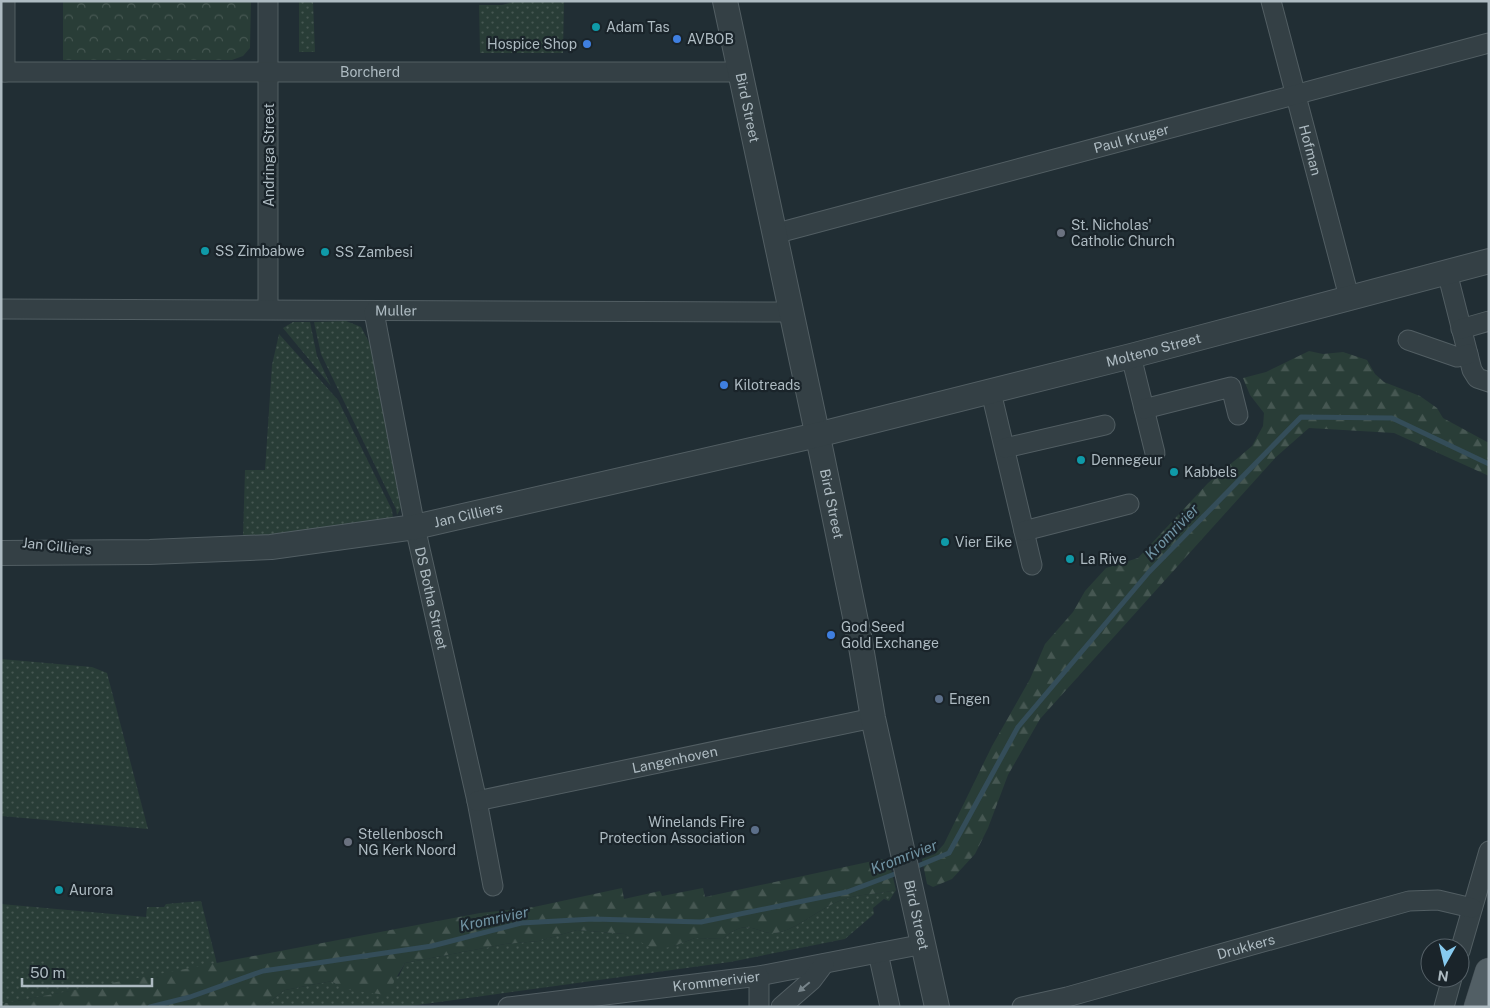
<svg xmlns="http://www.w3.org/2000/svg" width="1490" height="1008" viewBox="0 0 1490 1008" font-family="'Public Sans',sans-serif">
<defs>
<pattern id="grass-dots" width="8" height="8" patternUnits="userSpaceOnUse" patternTransform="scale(1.25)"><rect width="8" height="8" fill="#293d37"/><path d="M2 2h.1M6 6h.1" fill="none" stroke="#465752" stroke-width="1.8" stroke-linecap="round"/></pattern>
<pattern id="forest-firs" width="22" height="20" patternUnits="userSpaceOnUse" patternTransform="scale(1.25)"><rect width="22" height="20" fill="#293d37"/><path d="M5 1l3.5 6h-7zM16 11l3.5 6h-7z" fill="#465752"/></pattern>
<pattern id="park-crowns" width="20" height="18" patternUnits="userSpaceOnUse" patternTransform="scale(1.25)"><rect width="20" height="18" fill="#293d37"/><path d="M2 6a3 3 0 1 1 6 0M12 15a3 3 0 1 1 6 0" fill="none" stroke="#465752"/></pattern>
</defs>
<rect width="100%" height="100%" fill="#212e34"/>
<path fill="url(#grass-dots)" d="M 299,1 L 313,1 L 315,52 L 299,52 Z
M 516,1 L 564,1 L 563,53 L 480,53 L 479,5 L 502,5 Z
M 346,321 L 361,327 L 371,346 L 401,493 L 402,506 L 397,515 L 396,509 L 321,354 L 314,322 Z
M 293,322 L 310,322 L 317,356 L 331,386 L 283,328 Z
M 279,334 L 338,400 L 392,510 L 393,519 L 307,532 L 243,537 L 245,470 L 265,470 L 272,365 Z
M 1,659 L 92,667 L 107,673 L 148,829 L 1,816 Z
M 896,890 L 889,901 L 884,899 L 873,908 L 874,914 L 845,939 L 730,962 L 403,1007 L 262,1007 L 285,990 L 332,981 C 354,999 375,984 399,976 L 405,963 L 505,944 L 539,941 L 577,930 L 625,934 L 637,939 L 674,946 L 695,938 L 723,939 C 751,914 756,938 781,932 C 801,926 819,909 839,901 C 860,893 875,895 896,890 Z
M 201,901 L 217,964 L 1,1004 L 1,904 L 146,917 L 147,907 L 164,907 L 166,904 Z"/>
<path fill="url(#forest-firs)" d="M 1309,351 L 1323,354 L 1343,352 L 1367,360 L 1375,374 L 1384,382 L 1420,396 L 1437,408 L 1443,418 L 1489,443 L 1489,476 L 1394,433 L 1309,428 L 1276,457 L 1040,719 L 1008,775 L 988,828 L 975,854 L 952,879 L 933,887 L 927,884 L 922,859 L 935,854 L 944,844 L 992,746 L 1030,679 L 1045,644 L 1073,612 L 1085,591 L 1106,568 L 1138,558 L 1208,483 L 1252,446 L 1263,426 L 1264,413 L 1250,395 L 1243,378 L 1266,372 Z
M 882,859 L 890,865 L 896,890 C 875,895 860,893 839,901 C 819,909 801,926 781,932 C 756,938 751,914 723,939 L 695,938 L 674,946 L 656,950 L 625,934 L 577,930 L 539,941 L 505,944 L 405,963 L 386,995 L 342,989 L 332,981 L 285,990 L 262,1007 L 1,1007 L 1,1004 L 480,913 L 534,907 L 622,888 L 624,899 L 660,891 L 662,896 L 703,888 L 705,897 Z"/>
<path fill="url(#park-crowns)" d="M 63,1 L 251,1 L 250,48 L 243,56 L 232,60 L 63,60 Z"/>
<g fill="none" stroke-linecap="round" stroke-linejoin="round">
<path stroke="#344d59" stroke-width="5" d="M 913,868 L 949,853 L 1018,727 L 1149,572 L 1301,417 L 1392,418 L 1489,464
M 150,1007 L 190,997 L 263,971 L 432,946 L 521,923 L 593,919 L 701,922 L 847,892 L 900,872"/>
<g stroke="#525e63" stroke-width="21">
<g id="minor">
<path d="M 5,1 L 5,72"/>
<path d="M 268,1 L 268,309"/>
<path id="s1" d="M 1271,1 L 1349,297"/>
<path id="s2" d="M 1,72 L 739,72"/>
<path id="s3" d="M 774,234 L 1489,43"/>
<path d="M 1447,272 L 1472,370 L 1477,378 L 1489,382"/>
<path id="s4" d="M 1,309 L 790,312"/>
<path id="s5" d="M 374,312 L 415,527 L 477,801 L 493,886"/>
<path d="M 1461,329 L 1489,321"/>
<path d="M 1408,340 L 1457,357 L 1468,354"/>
<path d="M 1131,356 L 1155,453"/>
<path d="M 991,392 L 1032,565"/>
<path d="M 1144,409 L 1231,387 L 1238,415"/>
<path d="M 1005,448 L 1105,425"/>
<path d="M 1024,531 L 1129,504"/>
<path id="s6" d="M 477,801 L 873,718"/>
<path d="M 1460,951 L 1489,851"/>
<path d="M 878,953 L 890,1007"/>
<path id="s7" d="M 508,1007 L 759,976 L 924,944"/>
<path d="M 759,1007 L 759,976"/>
<path d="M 781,1007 L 812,980 L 824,964"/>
<path id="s8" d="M 1022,1007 L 1067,997 L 1409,901 L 1438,900 L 1472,908"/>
<path d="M 1444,1007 L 1452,978"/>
</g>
</g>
<g stroke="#525e63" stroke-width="26">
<g id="tertiary">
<path id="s9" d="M 725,1 L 822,456 L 860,641 L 873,718 L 937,1007"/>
<path id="s10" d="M 1,553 L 150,552 L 271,547 L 415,527 L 817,435 L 1131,356 L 1489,261"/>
</g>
</g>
<g stroke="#3e494f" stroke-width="29">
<path id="primary" d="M 1478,1007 L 1489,972"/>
</g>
<use href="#minor" stroke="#344045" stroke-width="19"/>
<use href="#tertiary" stroke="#344045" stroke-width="24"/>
<use href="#primary" stroke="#525f65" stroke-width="28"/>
</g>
<defs><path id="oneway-solid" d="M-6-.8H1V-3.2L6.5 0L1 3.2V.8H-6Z" transform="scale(1.25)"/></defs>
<use fill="#77848a" href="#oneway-solid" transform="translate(804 987) rotate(140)"/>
<g fill="#0f9aa8" stroke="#1a242a" stroke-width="2">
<circle cx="596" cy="27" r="5"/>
<circle cx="205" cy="251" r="5"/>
<circle cx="325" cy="252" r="5"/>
<circle cx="1081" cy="460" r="5"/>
<circle cx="1174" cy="472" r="5"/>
<circle cx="945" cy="542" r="5"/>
<circle cx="1070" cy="559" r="5"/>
<circle cx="59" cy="890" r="5"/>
</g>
<g fill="#3f7fe0" stroke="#1a242a" stroke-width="2">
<circle cx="677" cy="39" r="5"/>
<circle cx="587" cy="44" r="5"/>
<circle cx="724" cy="385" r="5"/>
<circle cx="831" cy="635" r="5"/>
</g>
<g fill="#6b7280" stroke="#1a242a" stroke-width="2">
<circle cx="1061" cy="233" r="5"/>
<circle cx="348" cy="842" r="5"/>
</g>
<g fill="#5c6f8a" stroke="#1a242a" stroke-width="2">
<circle cx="939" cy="699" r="5"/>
<circle cx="755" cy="830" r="5"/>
</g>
<g text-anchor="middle" stroke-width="4.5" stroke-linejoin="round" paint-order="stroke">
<g font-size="14" fill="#aebbc2" stroke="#1a242a" text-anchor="start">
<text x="606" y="32">Adam Tas</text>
<text x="687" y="44">AVBOB</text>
<text x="577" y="49" text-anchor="end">Hospice Shop</text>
<text x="1071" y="230">St. Nicholas'<tspan x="1071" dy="16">Catholic Church</tspan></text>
<text x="215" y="256">SS Zimbabwe</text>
<text x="335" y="257">SS Zambesi</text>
<text x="734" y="390">Kilotreads</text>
<text x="1091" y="465">Dennegeur</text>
<text x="1184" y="477">Kabbels</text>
<text x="955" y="547">Vier Eike</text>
<text x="1080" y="564">La Rive</text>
<text x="841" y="632">God Seed<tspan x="841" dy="16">Gold Exchange</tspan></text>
<text x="949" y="704">Engen</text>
<text x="745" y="827" text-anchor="end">Winelands Fire<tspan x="745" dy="16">Protection Association</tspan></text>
<text x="358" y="839">Stellenbosch<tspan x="358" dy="16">NG Kerk Noord</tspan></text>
<text x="69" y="895">Aurora</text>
</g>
<g font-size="14" fill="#aebbc2" stroke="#1a242a">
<text dy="5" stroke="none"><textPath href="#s2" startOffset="369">Borcherd</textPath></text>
<text dy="5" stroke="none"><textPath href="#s9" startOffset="109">Bird Street</textPath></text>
<text dy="5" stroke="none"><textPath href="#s3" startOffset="370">Paul Kruger</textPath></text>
<text dy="5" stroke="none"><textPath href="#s1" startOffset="154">Hofman</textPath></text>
<text transform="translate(269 155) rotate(-90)" y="5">Andringa Street</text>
<text dy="5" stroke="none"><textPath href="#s4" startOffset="395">Muller</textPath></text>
<text dy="5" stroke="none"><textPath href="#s10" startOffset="1175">Molteno Street</textPath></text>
<text dy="5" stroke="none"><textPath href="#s9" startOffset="514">Bird Street</textPath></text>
<text dy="5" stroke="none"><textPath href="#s10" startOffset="470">Jan Cilliers</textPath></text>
<text transform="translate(57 546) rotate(6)" y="5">Jan Cilliers</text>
<text dy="5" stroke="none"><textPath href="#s5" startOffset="292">DS Botha Street</textPath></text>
<text dy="5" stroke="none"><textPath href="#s6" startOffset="202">Langenhoven</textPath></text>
<text dy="5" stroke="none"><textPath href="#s9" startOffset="934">Bird Street</textPath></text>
<text dy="5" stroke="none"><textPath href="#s8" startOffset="232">Drukkers</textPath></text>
<text dy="5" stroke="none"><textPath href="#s7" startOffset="210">Krommerivier</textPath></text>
</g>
<g font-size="15" font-style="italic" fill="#7194a4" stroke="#1a242a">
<text transform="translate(1172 532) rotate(-46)" y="5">Kromrivier</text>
<text transform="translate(904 857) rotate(-21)" y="5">Kromrivier</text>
<text transform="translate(494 919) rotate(-12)" y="5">Kromrivier</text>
</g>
</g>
<rect width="1490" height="1008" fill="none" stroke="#aebbc2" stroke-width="5"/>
<g transform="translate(1445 963) rotate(188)"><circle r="24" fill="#1a242a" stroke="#556067"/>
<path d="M0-4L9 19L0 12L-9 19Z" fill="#87caef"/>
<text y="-8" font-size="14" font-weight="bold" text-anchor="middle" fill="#aebbc2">N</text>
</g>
<path d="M22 978v8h130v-8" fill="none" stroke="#aebbc2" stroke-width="2.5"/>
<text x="30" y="978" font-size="15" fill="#aebbc2" stroke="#1a242a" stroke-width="4" paint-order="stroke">50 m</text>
</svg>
